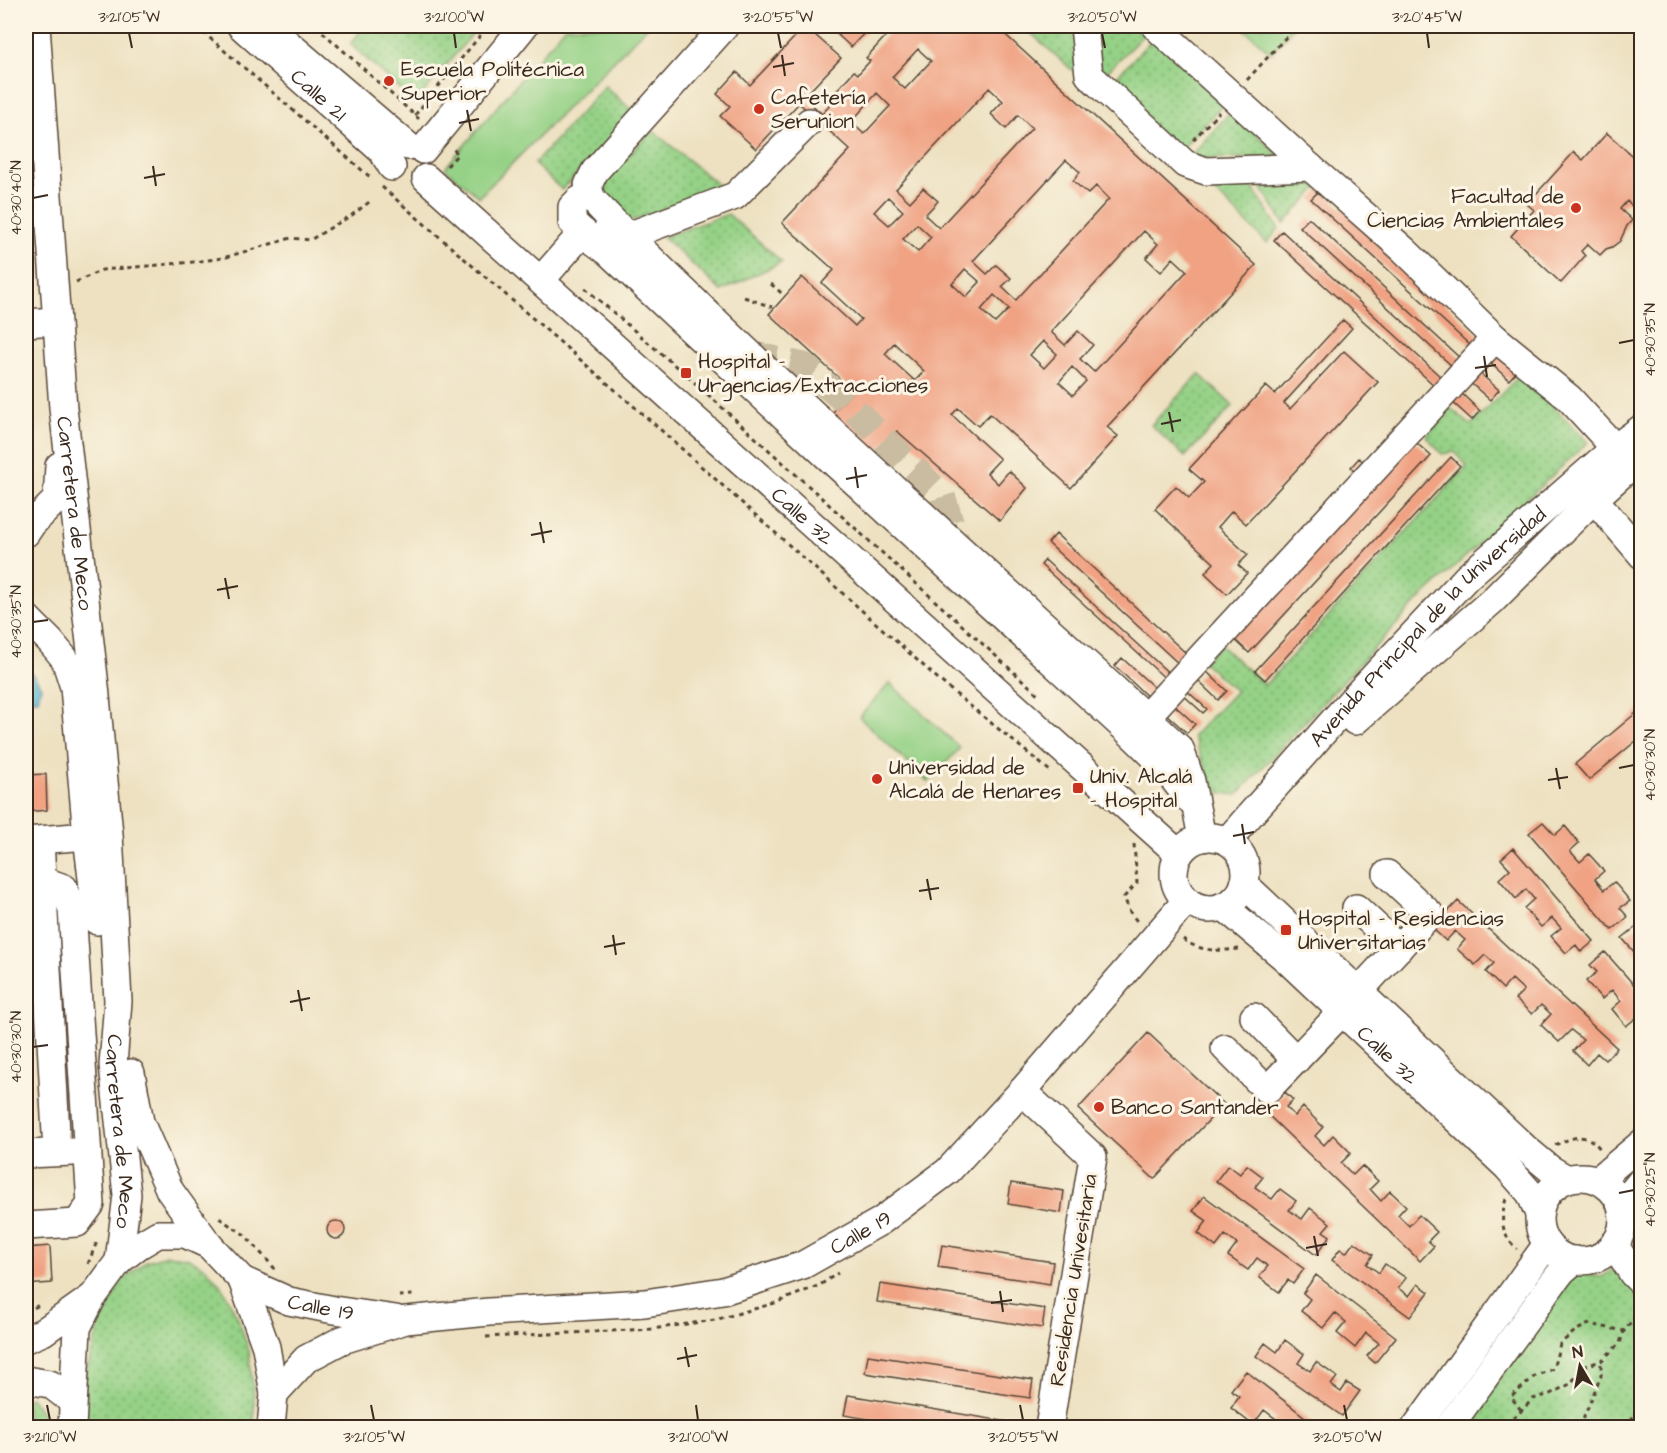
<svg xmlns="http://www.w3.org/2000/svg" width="1667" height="1453" viewBox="0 0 1667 1453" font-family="'Architects Daughter',sans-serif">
<defs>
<pattern id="grass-dots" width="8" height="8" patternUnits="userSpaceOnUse" patternTransform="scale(1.5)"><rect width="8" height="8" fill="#95d186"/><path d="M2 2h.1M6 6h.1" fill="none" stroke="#7baa6d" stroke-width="1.8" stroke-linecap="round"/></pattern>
</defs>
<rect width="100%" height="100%" fill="#fcf5e5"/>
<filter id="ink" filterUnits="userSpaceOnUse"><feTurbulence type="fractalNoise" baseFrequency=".0167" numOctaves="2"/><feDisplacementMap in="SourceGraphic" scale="12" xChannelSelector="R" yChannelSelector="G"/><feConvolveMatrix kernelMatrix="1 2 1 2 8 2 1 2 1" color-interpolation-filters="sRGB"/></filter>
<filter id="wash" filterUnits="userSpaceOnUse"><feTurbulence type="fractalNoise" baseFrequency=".008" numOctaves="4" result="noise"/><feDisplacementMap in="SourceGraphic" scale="24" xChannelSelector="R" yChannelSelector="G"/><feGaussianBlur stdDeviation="1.35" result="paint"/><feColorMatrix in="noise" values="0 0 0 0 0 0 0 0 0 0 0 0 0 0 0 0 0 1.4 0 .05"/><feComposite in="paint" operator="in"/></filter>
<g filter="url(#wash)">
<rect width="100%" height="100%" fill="#ede1c1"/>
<path fill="url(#grass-dots)" stroke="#687e52" stroke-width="1.5" d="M 365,26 L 479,26 L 415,103 L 350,44 Z
M 1023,26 L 1077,26 L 1080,64 L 1072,70 Z
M 1091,26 L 1138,26 L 1146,32 L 1102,77 Z
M 1153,38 L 1224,104 L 1179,152 L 1108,86 Z
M 605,86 L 634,112 L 562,190 L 534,164 Z
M 1231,111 L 1281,157 L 1188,159 Z
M 652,130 L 722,188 L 631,221 L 596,191 Z
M 1247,179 L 1279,229 L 1267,243 L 1203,180 Z
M 1256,179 L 1313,184 L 1318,187 L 1284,224 Z
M 728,214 L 782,262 L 721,291 L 663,237 Z
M 1199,374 L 1233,406 L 1185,457 L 1151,425 Z
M 1521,374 L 1588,442 L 1419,600 L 1237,795 L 1222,793 L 1213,789 L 1193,736 L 1236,691 L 1203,662 L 1220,645 L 1265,685 L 1467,466 L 1454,452 L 1442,454 L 1426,436 L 1450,408 L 1471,425 Z
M 1641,1248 L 1641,1427 L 1466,1428 L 1574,1273 L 1602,1277 Z
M 167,1255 L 187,1257 L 206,1268 L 222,1287 L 238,1318 L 249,1351 L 254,1397 L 254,1427 L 86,1427 L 85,1376 L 99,1326 L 121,1282 L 146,1261 Z
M 31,1397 L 46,1419 L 47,1427 L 26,1427 L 26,1398 Z"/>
<path fill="#95d186" stroke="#687e52" stroke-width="1.5" d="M 566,26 L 648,26 L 479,197 L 445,168 Z
M 1241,26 L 1295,26 L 1271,53 Z
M 890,683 L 960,748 L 928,782 L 859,717 Z"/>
<path fill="#50b2cf" stroke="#466e76" stroke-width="1.5" d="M 26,667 L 36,678 L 41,687 L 38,699 L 26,700 Z"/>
<g id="blocks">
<path fill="#f0a283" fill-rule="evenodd" d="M 805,26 L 841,58 L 804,97 L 822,114 L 830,105 L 826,102 L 854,71 L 858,74 L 870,61 L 866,58 L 894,27 L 898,31 L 903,26 L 922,26 L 923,27 L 925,26 L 966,26 L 975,34 L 983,26 L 996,26 L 1256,265 L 1107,427 L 1118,436 L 1071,488 L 990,414 L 978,426 L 958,408 L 952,415 L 1000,459 L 987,473 L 998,484 L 1009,471 L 1027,488 L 1000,521 L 897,431 L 876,453 L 832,413 L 853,391 L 769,314 L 802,277 L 855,326 L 861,319 L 822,283 L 834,270 L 782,223 L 850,150 L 799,103 L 756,149 L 720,116 L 730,106 L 717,94 L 737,72 L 750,85 ZM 918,49 L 931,61 L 905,89 L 892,77 ZM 989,88 L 1003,101 L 991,114 L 1006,129 L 1018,115 L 1032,128 L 939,228 L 925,215 L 938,201 L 923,188 L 910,202 L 896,189 ZM 877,93 L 890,106 L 864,134 L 851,122 ZM 1066,160 L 1080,172 L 1073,181 L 1088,194 L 1096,186 L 1109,199 L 1016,300 L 1002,287 L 1011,278 L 996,265 L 987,274 L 973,261 ZM 888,197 L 903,211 L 889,225 L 874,212 ZM 917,224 L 931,237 L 918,252 L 903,239 ZM 1144,231 L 1158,244 L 1146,258 L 1161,272 L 1173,258 L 1187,271 L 1094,372 L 1080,359 L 1093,345 L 1078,331 L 1065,345 L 1051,332 ZM 965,269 L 980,282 L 966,297 L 952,284 ZM 994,295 L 1009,309 L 995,323 L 981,310 ZM 1043,341 L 1057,354 L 1044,368 L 1030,355 ZM 894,343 L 924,371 L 915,381 L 885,354 ZM 1072,367 L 1086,381 L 1073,395 L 1059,382 Z
M 828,26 L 871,26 L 851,47 Z
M 1607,133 L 1642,165 L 1642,195 L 1632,206 L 1627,201 L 1620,209 L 1632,220 L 1627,226 L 1620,241 L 1612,247 L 1606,249 L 1600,255 L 1588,244 L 1581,251 L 1585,256 L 1561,283 L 1511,236 L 1534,210 L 1527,204 L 1574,152 L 1583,160 Z
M 1321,189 L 1481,337 L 1472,347 L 1311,199 Z
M 1309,218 L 1462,360 L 1454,368 L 1300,227 Z
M 1282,231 L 1442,378 L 1435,386 L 1274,240 Z
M 1343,320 L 1352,328 L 1284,403 L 1290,409 L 1344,351 L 1378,382 L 1246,524 L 1232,511 L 1218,527 L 1248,555 L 1238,565 L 1247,573 L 1227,594 L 1205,573 L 1214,563 L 1155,509 L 1176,486 L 1189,498 L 1204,482 L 1189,469 L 1266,386 L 1275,394 Z
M 1495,352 L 1517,371 L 1509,380 L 1487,360 Z
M 1475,369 L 1499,390 L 1490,400 L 1466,379 Z
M 1458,390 L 1480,411 L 1472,420 L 1449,399 Z
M 1412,439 L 1431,456 L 1249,653 L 1231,636 Z
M 1451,457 L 1460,466 L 1265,680 L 1255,671 Z
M 1359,458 L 1367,465 L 1359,474 L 1351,467 Z
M 1056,534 L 1189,656 L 1180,665 L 1048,543 Z
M 1045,560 L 1172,676 L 1168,681 L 1041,565 Z
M 1122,658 L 1159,692 L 1151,700 L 1115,666 Z
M 1205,670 L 1227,691 L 1218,700 L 1196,679 Z
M 1185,689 L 1207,709 L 1203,713 L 1181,693 Z
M 1173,704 L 1195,724 L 1187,733 L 1165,713 Z
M 1642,708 L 1642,736 L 1589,780 L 1575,764 Z
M 46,774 L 47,810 L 26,812 L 26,775 Z
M 1543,822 L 1555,835 L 1565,826 L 1579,843 L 1570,851 L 1580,862 L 1589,854 L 1604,871 L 1595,879 L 1604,890 L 1614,882 L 1630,901 L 1620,908 L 1628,917 L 1612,930 L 1529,833 Z
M 1513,848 L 1594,941 L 1581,952 L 1576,945 L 1566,953 L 1551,936 L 1561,928 L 1552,918 L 1541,927 L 1524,908 L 1534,899 L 1526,889 L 1516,899 L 1499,879 L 1510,869 L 1501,859 Z
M 1458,901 L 1617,1048 L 1605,1060 L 1597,1053 L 1587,1065 L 1573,1051 L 1583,1040 L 1571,1030 L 1559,1042 L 1541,1025 L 1551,1014 L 1541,1005 L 1532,1014 L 1515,999 L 1524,990 L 1512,979 L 1503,989 L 1486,972 L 1494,963 L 1485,955 L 1475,965 L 1457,949 L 1465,940 L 1455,931 L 1446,941 L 1432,928 Z
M 1636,927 L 1642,934 L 1642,961 L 1622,938 Z
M 1605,952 L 1642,994 L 1642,1023 L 1636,1018 L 1626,1026 L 1612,1009 L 1621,1001 L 1612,990 L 1602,999 L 1586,981 L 1597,972 L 1590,965 Z
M 1148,1033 L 1224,1104 L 1154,1179 L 1078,1109 Z
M 1285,1092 L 1293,1100 L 1286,1107 L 1295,1116 L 1303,1107 L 1323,1127 L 1315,1136 L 1324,1145 L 1333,1135 L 1351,1153 L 1341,1163 L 1353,1175 L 1362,1166 L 1378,1181 L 1370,1189 L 1381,1201 L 1390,1191 L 1406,1206 L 1398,1215 L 1409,1226 L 1419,1215 L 1437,1232 L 1428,1241 L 1434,1246 L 1420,1261 L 1265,1112 Z
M 1228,1165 L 1240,1174 L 1247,1165 L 1263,1177 L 1255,1187 L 1272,1199 L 1280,1189 L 1296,1201 L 1289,1210 L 1302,1219 L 1310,1208 L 1330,1223 L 1323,1231 L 1330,1236 L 1316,1255 L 1216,1181 Z
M 1011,1183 L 1064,1191 L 1061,1213 L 1008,1204 Z
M 1204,1196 L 1304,1269 L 1293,1284 L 1288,1280 L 1279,1292 L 1259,1277 L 1268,1266 L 1257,1258 L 1248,1270 L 1228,1256 L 1237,1244 L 1225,1235 L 1216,1247 L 1198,1233 L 1207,1221 L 1193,1211 Z
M327 1230a9 9 0 1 1 18 0a9 9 0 1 1-18 0Z
M 1354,1242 L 1373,1255 L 1367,1264 L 1379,1273 L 1385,1264 L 1406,1278 L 1398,1288 L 1409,1296 L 1418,1284 L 1429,1292 L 1410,1317 L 1332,1260 L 1340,1249 L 1346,1253 Z
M 942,1245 L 1053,1262 L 1050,1284 L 938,1267 Z
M 50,1246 L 52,1283 L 26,1285 L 26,1248 Z
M 1316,1275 L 1396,1337 L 1375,1363 L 1367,1356 L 1379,1343 L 1366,1333 L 1355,1348 L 1337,1333 L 1346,1322 L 1335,1313 L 1323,1328 L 1301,1311 L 1310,1299 L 1303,1293 Z
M 880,1284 L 1045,1309 L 1042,1328 L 877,1302 Z
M 1285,1340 L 1304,1354 L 1298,1363 L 1310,1371 L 1316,1362 L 1337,1377 L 1331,1385 L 1341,1392 L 1347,1383 L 1360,1391 L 1342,1416 L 1256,1356 L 1265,1343 L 1277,1352 Z
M 868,1355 L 1033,1380 L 1030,1398 L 865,1373 Z
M 1246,1371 L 1319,1428 L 1269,1428 L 1276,1419 L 1264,1410 L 1253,1425 L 1231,1408 L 1239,1396 L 1231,1390 Z
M 848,1395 L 1026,1425 L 1025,1428 L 923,1428 L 844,1415 Z"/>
</g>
</g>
<g filter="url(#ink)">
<use href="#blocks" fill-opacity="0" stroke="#564536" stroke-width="1.5"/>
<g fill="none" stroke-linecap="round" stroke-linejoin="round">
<path stroke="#c9bca0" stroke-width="27" stroke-dasharray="27 14" stroke-linecap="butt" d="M 750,354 L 804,366 L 844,400 L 942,496 L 958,546"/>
<g stroke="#564536" stroke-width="30">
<g id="minor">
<path id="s1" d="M 36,26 L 63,408 L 95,686 L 109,834 L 118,1001 L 113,1065 L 127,1195 L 119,1261"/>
<path id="s2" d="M 241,26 L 382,151 L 392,167"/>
<path d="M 1084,26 L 1089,75 L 1185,164 L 1206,171 L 1310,167"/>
<path d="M 1155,26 L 1310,167 L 1404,250 L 1495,338 L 1569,398 L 1615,448"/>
<path d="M 279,36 L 408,146"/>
<path d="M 423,150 L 524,26"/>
<path id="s3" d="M 426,178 L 1179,854"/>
<path d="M 591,198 L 588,185 L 595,171 L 725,26"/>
<path d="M 591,198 L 609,217 L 610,228 L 603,236 L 592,240 L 572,222 L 572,207 L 579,200 Z"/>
<path d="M 609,217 C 793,401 988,573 1180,749 L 1191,781 L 1202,838"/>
<path d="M 628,236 L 735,196 L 809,122"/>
<path d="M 592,240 L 607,251 L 829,458 L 1130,733 L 1161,763 L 1189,799"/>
<path d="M 541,280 L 583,232"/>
<path d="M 26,323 L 56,321"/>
<path d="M 1594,499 L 1642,555"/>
<path d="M 26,533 L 32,524 L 57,499 L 59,466"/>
<path d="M 26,617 L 50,641 L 65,659 L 74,687 L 87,836 L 97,921"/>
<path d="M 1146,717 L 1495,338"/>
<path d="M 1355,721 L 1493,600 L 1594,499 L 1642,456"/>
<circle cx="1210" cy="873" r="36"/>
<path d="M 40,840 L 57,1152"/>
<path d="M 26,841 L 87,836"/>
<path id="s4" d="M 1227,841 L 1350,702 L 1467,577 L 1615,448 L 1642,428"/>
<path d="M 1244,884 L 1525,1148 L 1550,1169 L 1567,1179"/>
<path id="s5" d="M 1223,906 L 1286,959 L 1507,1167 L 1530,1193 L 1539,1214"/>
<path d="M 1356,908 L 1399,948"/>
<path d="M 1358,992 L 1430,914 L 1387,874"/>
<path d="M 1254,1017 L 1296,1060"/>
<path d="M 1225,1048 L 1267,1090 L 1341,1013"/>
<path d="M 131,1073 L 140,1122 L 170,1191 L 209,1245"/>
<path d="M 1022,1091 L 1093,1157 L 1049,1428"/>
<path d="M 26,1154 L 73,1152"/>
<circle cx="1581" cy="1219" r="42"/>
<path d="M 1598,1180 L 1642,1143"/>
<path d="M 1621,1206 L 1642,1180"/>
<path d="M 26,1226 L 77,1223 L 91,1204 L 72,909 L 64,888 L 42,880"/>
<path d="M 1614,1244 L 1633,1274 L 1642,1283"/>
<path id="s6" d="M 242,1280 L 289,1301 L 334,1310 L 396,1319"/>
<path d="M 26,1339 L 43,1332 L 91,1298"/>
<path d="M 26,1380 L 50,1384 L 72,1401"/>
<path id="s7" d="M 274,1394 L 306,1359 L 342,1340 L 406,1320 L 489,1312 L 645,1303 L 723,1291 L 803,1265 L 881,1221 L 948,1171 L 1022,1091 L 1187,900"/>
<path d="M 72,1428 L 77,1328 L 92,1298 L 119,1261 L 138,1246 L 158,1234 L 185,1234 L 209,1245 L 242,1280 L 266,1347 L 274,1394 L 271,1428"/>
<path d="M 1415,1428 L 1547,1244"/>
<path d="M 1448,1428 L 1552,1284 L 1562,1271 L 1575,1260"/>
</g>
</g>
<path stroke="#564536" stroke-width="3" stroke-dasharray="4.5 4.5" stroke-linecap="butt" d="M 196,26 L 370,177
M 316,26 L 419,119
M 1247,80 L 1296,26
M 415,115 L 488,26
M 1193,140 L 1219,112
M 447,166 L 458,154 L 453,149
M 382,187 L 653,423 L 946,686 L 1050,771
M 76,282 L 102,270 L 193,262 L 223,258 L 291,238 L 310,240 L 352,215 L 372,200
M 771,284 L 785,296
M 585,288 L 694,382 L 1040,696
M 744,297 L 772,307
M 1134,844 L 1137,883 L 1124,897 L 1130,912 L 1139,924
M 1183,939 C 1199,952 1219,951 1239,949
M 1555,1145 C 1573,1137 1587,1131 1600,1149
M 1506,1199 C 1500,1219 1501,1235 1517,1249
M 219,1218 L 245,1235 L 276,1270
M 88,1264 L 98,1239
M 399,1296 L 413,1295
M 26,1312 L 41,1304
M 486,1337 L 652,1329 L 715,1320 L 775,1303 L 820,1285 L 838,1273
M 1521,1410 L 1511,1397 L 1535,1376 L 1553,1369 L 1560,1344 L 1575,1331 L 1589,1324 L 1624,1331
M 1513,1428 L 1514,1418 L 1533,1399 L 1550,1394 L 1570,1384 L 1585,1366 L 1601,1361 L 1620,1343 L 1624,1331 L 1634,1318 L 1640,1304
M 1583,1428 L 1584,1417 L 1601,1376 L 1601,1361
M 1626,1428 L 1642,1403"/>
<use href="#minor" stroke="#fff" stroke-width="27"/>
</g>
</g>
<path fill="none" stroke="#3b2a1e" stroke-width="2" d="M 129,33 L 132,48M 454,33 L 456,48M 778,33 L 781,48M 1102,33 L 1105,48M 1427,33 L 1429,48M 782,55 L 785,76M 773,67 L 794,63M 467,110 L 471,131M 459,123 L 479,119M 153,166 L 156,186M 144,178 L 165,174M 33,198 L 48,195M 1619,343 L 1634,340M 1484,356 L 1487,377M 1475,368 L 1496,365M 1169,412 L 1173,432M 1161,424 L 1181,420M 855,467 L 858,488M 846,479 L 867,475M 540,522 L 544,543M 531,535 L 552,531M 225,578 L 229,599M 217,590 L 238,586M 33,622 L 48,620M 1556,768 L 1560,789M 1619,768 L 1634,765M 1548,780 L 1568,777M 1242,824 L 1245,844M 1233,836 L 1254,832M 927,879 L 931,900M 919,891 L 939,888M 613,935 L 616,955M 604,947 L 625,943M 298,990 L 302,1011M 290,1002 L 310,998M 33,1047 L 48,1045M 1619,1193 L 1634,1190M 1314,1236 L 1318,1256M 1306,1248 L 1327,1244M 1000,1291 L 1003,1312M 991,1303 L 1012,1300M 685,1347 L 689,1367M 677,1359 L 697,1355M 47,1405 L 50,1420M 371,1405 L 374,1420M 696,1405 L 698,1420M 1020,1405 L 1023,1420M 1344,1405 L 1347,1420"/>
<g fill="#c8321e" stroke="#fcf5e5" stroke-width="2">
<circle cx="389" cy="81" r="6"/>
<circle cx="759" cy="109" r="6"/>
<circle cx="1576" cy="208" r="6"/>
<rect x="680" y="367" width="12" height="12" rx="3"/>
<circle cx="877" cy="779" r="6"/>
<rect x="1072" y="782" width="12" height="12" rx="3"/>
<rect x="1280" y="924" width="12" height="12" rx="3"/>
<circle cx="1099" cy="1107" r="6"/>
</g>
<g text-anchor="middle" stroke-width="6" stroke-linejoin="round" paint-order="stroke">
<g font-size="21" fill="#3b2a1e" stroke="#fcf5e5" text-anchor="start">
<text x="401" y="76">Escuela Politécnica<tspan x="401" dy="24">Superior</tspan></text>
<text x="771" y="104">Cafetería<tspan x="771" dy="24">Serunion</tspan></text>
<text x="1564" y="203" text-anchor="end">Facultad de<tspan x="1564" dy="24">Ciencias Ambientales</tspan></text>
<text x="698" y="368">Hospital -<tspan x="698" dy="24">Urgencias/Extracciones</tspan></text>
<text x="889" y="774">Universidad de<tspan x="889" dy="24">Alcalá de Henares</tspan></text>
<text x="1090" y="783">Univ. Alcalá<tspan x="1090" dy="24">- Hospital</tspan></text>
<text x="1298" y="925">Hospital - Residencias<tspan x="1298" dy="24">Universitarias</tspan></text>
<text x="1111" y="1114">Banco Santander</text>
</g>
<g font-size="21" fill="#3b2a1e" stroke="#fcf5e5">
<text dy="7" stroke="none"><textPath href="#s2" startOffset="104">Calle 21</textPath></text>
<text dy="7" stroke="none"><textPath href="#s1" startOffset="489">Carretera de Meco</textPath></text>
<text dy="7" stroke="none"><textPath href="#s3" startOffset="506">Calle 32</textPath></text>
<text dy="7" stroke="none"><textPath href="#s4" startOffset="294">Avenida Principal de la Universidad</textPath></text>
<text dy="7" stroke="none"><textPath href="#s5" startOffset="222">Calle 32</textPath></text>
<text dy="7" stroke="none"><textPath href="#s1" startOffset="1110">Carretera de Meco</textPath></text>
<text dy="7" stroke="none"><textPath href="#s7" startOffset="624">Calle 19</textPath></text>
<text transform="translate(1073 1280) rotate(-81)" y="7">Residencia Univesitaria</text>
<text dy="7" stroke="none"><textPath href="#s6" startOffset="84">Calle 19</textPath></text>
</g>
</g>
<rect width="1667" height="1453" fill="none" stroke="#fcf5e5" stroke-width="66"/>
<g transform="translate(1580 1366) rotate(350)" stroke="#fcf5e5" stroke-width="4.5" paint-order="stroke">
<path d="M0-4.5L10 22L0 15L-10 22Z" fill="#3b2a1e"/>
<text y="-9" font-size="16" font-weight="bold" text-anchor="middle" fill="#3b2a1e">N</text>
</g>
<rect x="33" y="33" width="1601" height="1387" fill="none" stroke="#3b2a1e" stroke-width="2"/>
<g font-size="15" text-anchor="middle" fill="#3b2a1e">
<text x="129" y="22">3°21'05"W</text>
<text x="454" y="22">3°21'00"W</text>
<text x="778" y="22">3°20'55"W</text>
<text x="1102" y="22">3°20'50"W</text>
<text x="1427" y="22">3°20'45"W</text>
<text transform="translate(16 198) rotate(-90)" y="5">40°30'40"N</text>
<text transform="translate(1650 340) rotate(-90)" y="5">40°30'35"N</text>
<text transform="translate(16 622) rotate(-90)" y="5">40°30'35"N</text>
<text transform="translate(1650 765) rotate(-90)" y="5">40°30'30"N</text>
<text transform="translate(16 1047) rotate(-90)" y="5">40°30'30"N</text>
<text transform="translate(1650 1190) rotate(-90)" y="5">40°30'25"N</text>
<text x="50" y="1442">3°21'10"W</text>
<text x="374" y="1442">3°21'05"W</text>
<text x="698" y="1442">3°21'00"W</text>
<text x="1023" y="1442">3°20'55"W</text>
<text x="1347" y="1442">3°20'50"W</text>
</g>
</svg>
